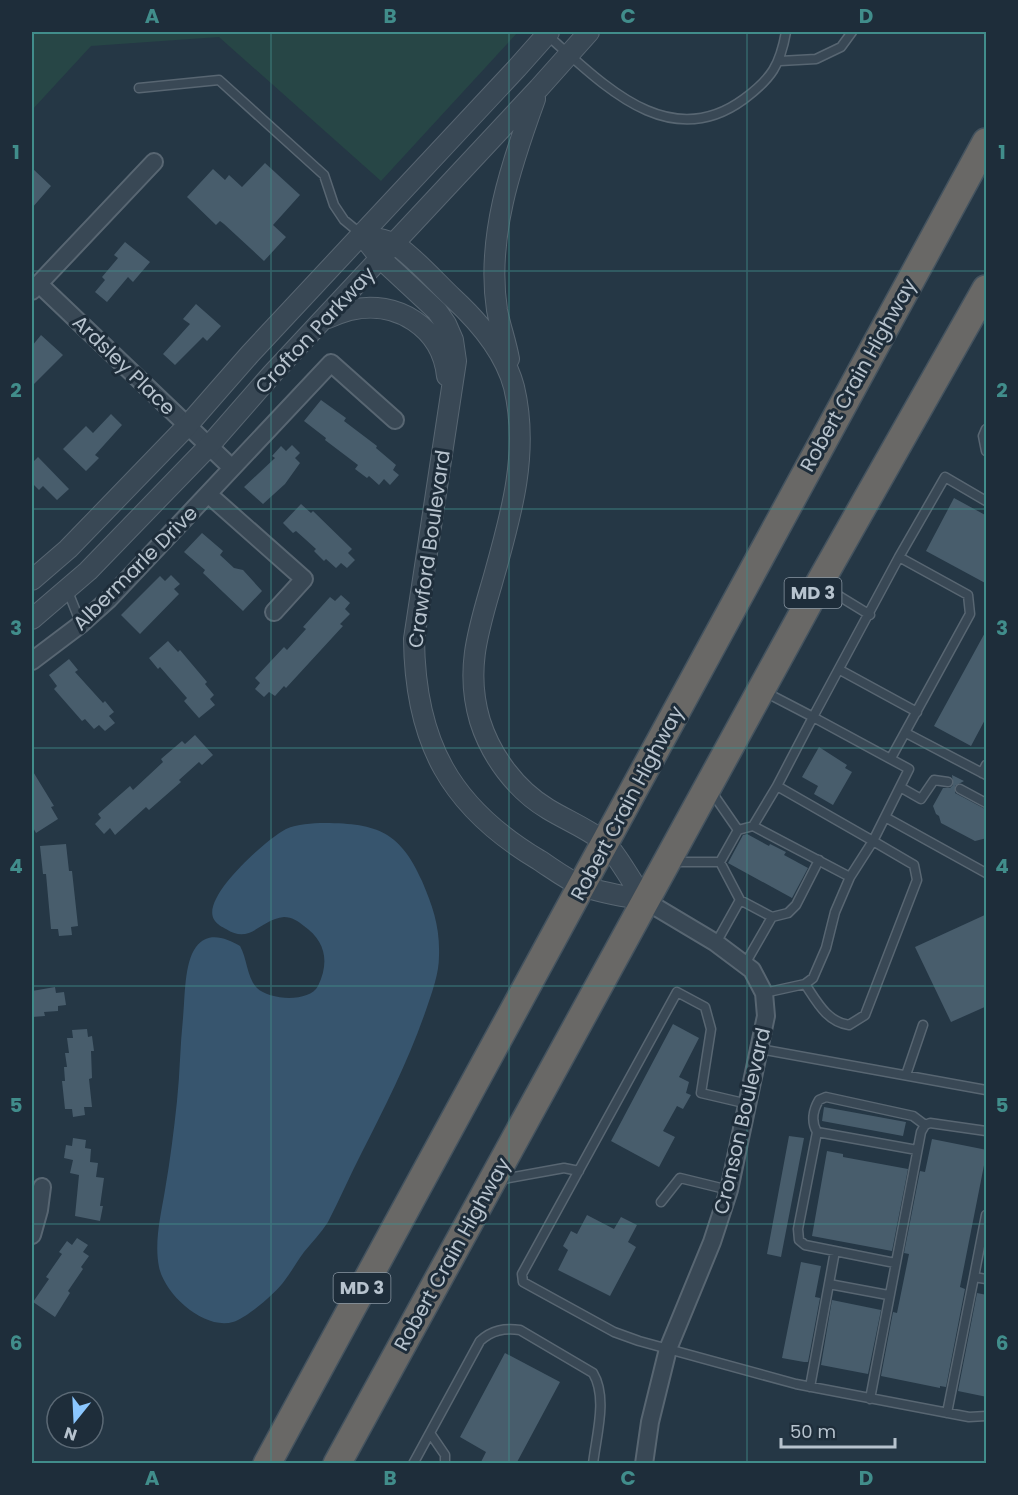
<svg xmlns="http://www.w3.org/2000/svg" width="1018" height="1495" viewBox="0 0 1018 1495" font-family="Poppins,sans-serif">
<rect width="100%" height="100%" fill="#253745"/>
<path fill="#274646" d="M 32,32 L 518,32 L 381,181 L 219,37 L 91,46 L 32,110 Z"/>
<path fill="#37556e" d="M 320,823 C 374,823 399,829 422,881 C 433,907 440,927 439,956 C 439,974 432,992 426,1010 C 409,1059 386,1105 362,1152 C 350,1175 340,1199 328,1222 C 321,1233 312,1242 304,1252 C 297,1261 292,1271 285,1280 C 276,1293 248,1317 233,1322 C 204,1330 165,1295 159,1267 C 154,1242 161,1214 165,1190 C 170,1161 174,1130 177,1101 C 180,1073 180,1046 183,1018 C 185,998 184,963 196,947 C 208,931 226,938 240,946 C 247,958 247,978 257,988 C 269,1000 309,1003 318,986 C 330,961 325,941 304,926 C 298,921 292,917 284,917 C 260,919 251,945 226,929 C 222,927 217,924 215,921 C 198,900 263,843 281,832 C 293,824 306,824 320,823 Z"/>
<path fill="#485d6c" d="M 265,163 L 300,195 L 273,225 L 286,237 L 264,261 L 224,224 L 220,221 L 216,225 L 187,197 L 213,169 L 225,180 L 229,175 L 242,187 Z
M 32,168 L 51,186 L 32,208 Z
M 125,242 L 150,262 L 133,282 L 128,277 L 107,302 L 95,292 L 105,280 L 102,277 L 118,258 L 114,255 Z
M 196,304 L 221,326 L 207,341 L 203,337 L 175,365 L 163,354 L 190,324 L 183,319 Z
M 41,335 L 63,355 L 32,386 L 32,346 Z
M 321,400 L 346,418 L 344,421 L 377,446 L 376,448 L 396,465 L 393,470 L 399,475 L 390,485 L 384,479 L 379,485 L 369,476 L 367,478 L 355,469 L 358,465 L 325,440 L 326,438 L 304,421 Z
M 111,414 L 122,425 L 95,455 L 99,458 L 86,471 L 63,449 L 86,426 L 93,433 Z
M 292,445 L 300,453 L 295,458 L 300,463 L 285,484 L 263,504 L 244,487 L 275,458 L 272,456 L 281,446 L 286,451 Z
M 38,457 L 69,489 L 57,500 L 43,486 L 39,490 L 32,483 L 32,463 Z
M 954,498 L 987,516 L 987,584 L 926,551 Z
M 301,504 L 311,513 L 313,511 L 352,549 L 348,553 L 355,560 L 347,568 L 341,563 L 336,568 L 326,559 L 324,561 L 314,551 L 316,549 L 305,539 L 296,531 L 293,533 L 283,523 Z
M 202,533 L 223,551 L 220,555 L 234,568 L 243,570 L 262,591 L 243,611 L 203,573 L 205,570 L 184,552 Z
M 171,575 L 180,584 L 174,589 L 179,594 L 140,634 L 121,615 L 160,576 L 165,581 Z
M 341,595 L 350,603 L 345,609 L 350,614 L 340,624 L 343,626 L 286,688 L 284,686 L 275,696 L 269,692 L 264,697 L 255,689 L 260,683 L 255,678 L 284,647 L 287,650 L 306,629 L 303,627 L 330,597 L 335,601 Z
M 987,629 L 987,716 L 971,746 L 934,726 Z
M 168,641 L 178,652 L 180,650 L 207,682 L 205,684 L 214,695 L 210,699 L 215,705 L 199,718 L 184,701 L 187,698 L 160,667 L 158,669 L 149,658 Z
M 69,659 L 78,670 L 75,672 L 103,703 L 105,701 L 114,712 L 109,716 L 115,723 L 105,731 L 99,725 L 94,729 L 85,719 L 82,721 L 54,689 L 57,686 L 49,675 Z
M 195,735 L 213,755 L 202,765 L 199,762 L 179,780 L 181,782 L 149,810 L 146,807 L 115,835 L 110,828 L 104,834 L 95,824 L 101,818 L 98,814 L 130,786 L 133,790 L 163,762 L 161,759 L 182,741 L 185,744 Z
M 819,747 L 847,765 L 845,768 L 852,772 L 833,805 L 814,794 L 818,786 L 802,777 Z
M 32,770 L 54,806 L 51,807 L 58,819 L 36,833 L 32,826 Z
M 952,775 L 964,781 L 955,786 L 955,793 L 987,810 L 987,838 L 975,841 L 941,823 L 939,816 L 936,814 L 933,806 L 943,788 L 950,788 L 953,785 Z
M 747,834 L 769,846 L 770,844 L 786,852 L 784,855 L 808,868 L 792,898 L 728,863 L 743,835 Z
M 66,844 L 69,871 L 72,871 L 78,926 L 71,927 L 72,935 L 59,936 L 58,929 L 51,929 L 46,874 L 43,874 L 40,846 Z
M 987,914 L 987,1006 L 951,1022 L 915,947 Z
M 55,987 L 56,993 L 64,992 L 66,1005 L 58,1006 L 58,1011 L 44,1012 L 45,1016 L 32,1017 L 32,991 Z
M 673,1024 L 699,1038 L 679,1077 L 689,1082 L 686,1093 L 691,1095 L 683,1109 L 677,1106 L 663,1131 L 675,1137 L 659,1167 L 611,1141 Z
M 87,1029 L 88,1037 L 92,1036 L 94,1051 L 91,1051 L 92,1078 L 89,1079 L 92,1107 L 84,1107 L 85,1115 L 73,1117 L 72,1109 L 65,1109 L 62,1081 L 65,1081 L 64,1067 L 67,1067 L 65,1053 L 69,1053 L 67,1038 L 73,1038 L 72,1030 Z
M 824,1107 L 906,1122 L 903,1136 L 822,1121 Z
M 789,1136 L 804,1138 L 781,1257 L 767,1254 Z
M 73,1138 L 86,1140 L 85,1148 L 91,1149 L 90,1162 L 98,1163 L 96,1177 L 104,1178 L 100,1206 L 103,1206 L 100,1221 L 75,1216 L 79,1175 L 70,1173 L 73,1160 L 64,1158 L 66,1145 L 72,1146 Z
M 932,1139 L 987,1150 L 960,1287 L 965,1289 L 946,1387 L 940,1386 L 940,1388 L 881,1376 L 893,1312 L 897,1313 L 909,1254 L 904,1253 L 920,1171 L 925,1172 Z
M 827,1151 L 843,1154 L 843,1157 L 908,1169 L 892,1251 L 812,1236 Z
M 587,1215 L 614,1229 L 621,1217 L 637,1225 L 628,1242 L 636,1247 L 610,1296 L 558,1270 L 568,1250 L 563,1246 L 571,1231 L 577,1234 Z
M 77,1238 L 88,1245 L 83,1252 L 89,1256 L 81,1267 L 83,1269 L 68,1291 L 70,1293 L 55,1317 L 33,1302 L 49,1279 L 46,1277 L 62,1254 L 59,1252 L 67,1241 L 72,1245 Z
M 801,1262 L 821,1266 L 815,1297 L 820,1298 L 808,1362 L 804,1362 L 782,1358 Z
M 977,1293 L 987,1295 L 987,1397 L 958,1391 Z
M 832,1300 L 881,1310 L 868,1374 L 821,1365 Z
M 505,1353 L 560,1382 L 516,1464 L 480,1464 L 486,1452 L 460,1437 Z"/>
<g fill="none" stroke-linecap="round" stroke-linejoin="round">
<g stroke="#586672" stroke-width="11">
<path id="service" d="M 547,35 C 602,83 668,155 744,99 C 772,78 780,65 786,32
M 780,61 L 816,59 L 841,47 L 852,32
M 139,88 L 219,80 L 324,175 L 334,205 L 344,220 L 361,234
M 986,429 L 983,436 L 986,451
M 821,585 L 870,615
M 67,589 L 81,624
M 840,670 L 917,712
M 763,691 L 813,717 L 777,786 L 873,841 L 850,877 L 835,912 L 826,948 L 813,978 L 805,984 L 764,993
M 906,733 L 986,775
M 891,758 L 970,614 L 968,595 L 899,557
M 982,773 L 986,765
M 900,787 L 921,799 L 934,780 L 948,782
M 960,789 L 986,803
M 711,791 L 738,830
M 885,817 L 986,873
M 753,826 L 850,877
M 672,862 L 720,862
M 740,900 L 772,917
M 716,943 L 740,900 L 720,862 L 738,830 L 753,826 L 777,786
M 745,964 L 772,917 L 788,913 L 796,905 L 819,860
M 805,984 C 817,1002 827,1022 849,1025 L 865,1015 L 917,880 L 914,865 L 873,841 L 909,769 L 813,717 L 899,557 L 945,477 L 986,501
M 760,1049 L 986,1090
M 906,1075 L 923,1025
M 748,1104 L 701,1093 L 711,1029 L 705,1007 L 677,992 L 522,1274 L 523,1282 L 614,1332 L 639,1341 L 796,1384 L 969,1417 L 986,1416
M 817,1132 C 811,1122 813,1110 819,1100 L 826,1097 L 913,1116 L 925,1125
M 498,1180 L 564,1168 L 579,1171
M 661,1202 L 680,1178 L 729,1190
M 986,1215 L 974,1277 L 986,1279
M 895,1263 L 805,1245 L 799,1240 L 798,1229 L 817,1132 L 917,1150
M 829,1284 L 888,1295
M 810,1387 L 835,1251
M 870,1399 L 921,1132 L 925,1125 L 930,1123 L 986,1131
M 947,1413 L 974,1277
M 430,1433 L 445,1455 L 445,1464
M 413,1464 L 480,1341 C 492,1330 504,1328 520,1330 L 593,1373 C 608,1398 596,1436 593,1464"/>
</g>
<g stroke="#586672" stroke-width="20">
<path id="minor" d="M 39,284 L 232,468
M 32,291 L 154,162
M 208,494 L 304,579 L 274,612
M 32,661 L 81,624 L 109,599 L 331,363 L 395,420
M 32,1235 L 39,1210 L 42,1187
M 644,1464 L 650,1422 L 668,1349 L 712,1242 L 729,1190 L 766,1016 L 764,993 L 752,970 L 716,943 L 644,900"/>
</g>
<g stroke="#586672" stroke-width="22">
<path id="tertiary" d="M 362,235 L 381,259 L 437,311 L 446,324 L 453,340 L 456,361 L 414,639 C 415,742 450,807 539,860 C 553,869 567,880 582,886 C 602,893 624,896 644,900
M 362,235 C 372,238 388,239 396,245 C 415,258 436,282 453,298 C 478,321 505,353 514,387 C 530,454 510,519 492,583 C 478,631 465,671 480,721 C 491,756 516,790 548,809 C 566,820 586,828 603,841 C 613,848 636,888 644,900
M 328,318 C 335,315 343,312 350,310 C 397,299 442,328 447,376
M 509,359 C 506,342 500,326 497,310 C 486,238 511,165 535,99
M 32,580 L 68,549 L 187,426 L 250,354 L 517,68 L 549,32
M 32,619 L 88,571 L 209,446 L 272,374 L 539,88 L 589,32"/>
</g>
<g stroke="#44535f" stroke-width="30">
<path id="trunk" d="M 267,1464 L 986,142
M 337,1464 L 819,584 L 986,289"/>
</g>
<use href="#service" stroke="#394855" stroke-width="8"/>
<use href="#minor" stroke="#394855" stroke-width="16"/>
<use href="#tertiary" stroke="#394855" stroke-width="20"/>
<use href="#trunk" stroke="#696866" stroke-width="27"/>
</g>
<path fill="none" stroke="#418d8b" stroke-width="1.5" stroke-opacity="0.55" d="M 271,32 L 271,1464M 509,32 L 509,1464M 747,32 L 747,1464M 32,271 L 986,271M 32,509 L 986,509M 32,748 L 986,748M 32,986 L 986,986M 32,1224 L 986,1224"/>
<g text-anchor="middle" stroke-width="6" stroke-linejoin="round" paint-order="stroke">
<g fill="#1e2d3a" stroke="#8996a2" stroke-width="1.5">
<rect x="784.5" y="578" width="57" height="30" rx="4.5"/>
<rect x="333.5" y="1273" width="57" height="30" rx="4.5"/>
</g>
<g font-size="18" font-weight="bold" fill="#b7c3ce">
<text x="813" y="599">MD 3</text>
<text x="362" y="1294">MD 3</text>
</g>
<g font-size="20" fill="#b7c3ce" stroke="#1e2d3a">
<text transform="translate(315 330) rotate(-47)" y="7">Crofton Parkway</text>
<text transform="translate(124 365) rotate(44)" y="7">Ardsley Place</text>
<text transform="translate(858 375) rotate(-61)" y="7">Robert Crain Highway</text>
<text transform="translate(429 549) rotate(-82)" y="7">Crawford Boulevard</text>
<text transform="translate(135 568) rotate(-45)" y="7">Albermarle Drive</text>
<text transform="translate(627 803) rotate(-62)" y="7">Robert Crain Highway</text>
<text transform="translate(742 1121) rotate(-77)" y="7">Cronson Boulevard</text>
<text transform="translate(452 1254) rotate(-61)" y="7">Robert Crain Highway</text>
</g>
</g>
<rect width="1018" height="1495" fill="none" stroke="#1e2d3a" stroke-width="66"/>
<g transform="translate(75 1420) rotate(198)"><circle r="28" fill="#1e2d3a" stroke="#5b6975" stroke-width="1.5"/>
<path d="M0-4.5L10 22L0 15L-10 22Z" fill="#8bc7ff"/>
<text y="-9" font-size="16" font-weight="bold" text-anchor="middle" fill="#b7c3ce">N</text>
</g>
<path d="M781 1438v9h114v-9" fill="none" stroke="#b7c3ce" stroke-width="3"/>
<text x="790" y="1438" font-size="18" fill="#b7c3ce" stroke="#1e2d3a" stroke-width="4.5" paint-order="stroke">50 m</text>
<rect x="33" y="33" width="952" height="1429" fill="none" stroke="#418d8b" stroke-width="2"/>
<g font-size="20" text-anchor="middle" font-weight="bold" fill="#418d8b">
<text x="152" y="23">A</text>
<text x="390" y="23">B</text>
<text x="628" y="23">C</text>
<text x="866" y="23">D</text>
<text x="16" y="159">1</text>
<text x="1002" y="159">1</text>
<text x="16" y="397">2</text>
<text x="1002" y="397">2</text>
<text x="16" y="635">3</text>
<text x="1002" y="635">3</text>
<text x="16" y="873">4</text>
<text x="1002" y="873">4</text>
<text x="16" y="1112">5</text>
<text x="1002" y="1112">5</text>
<text x="16" y="1350">6</text>
<text x="1002" y="1350">6</text>
<text x="152" y="1485">A</text>
<text x="390" y="1485">B</text>
<text x="628" y="1485">C</text>
<text x="866" y="1485">D</text>
</g>
</svg>
